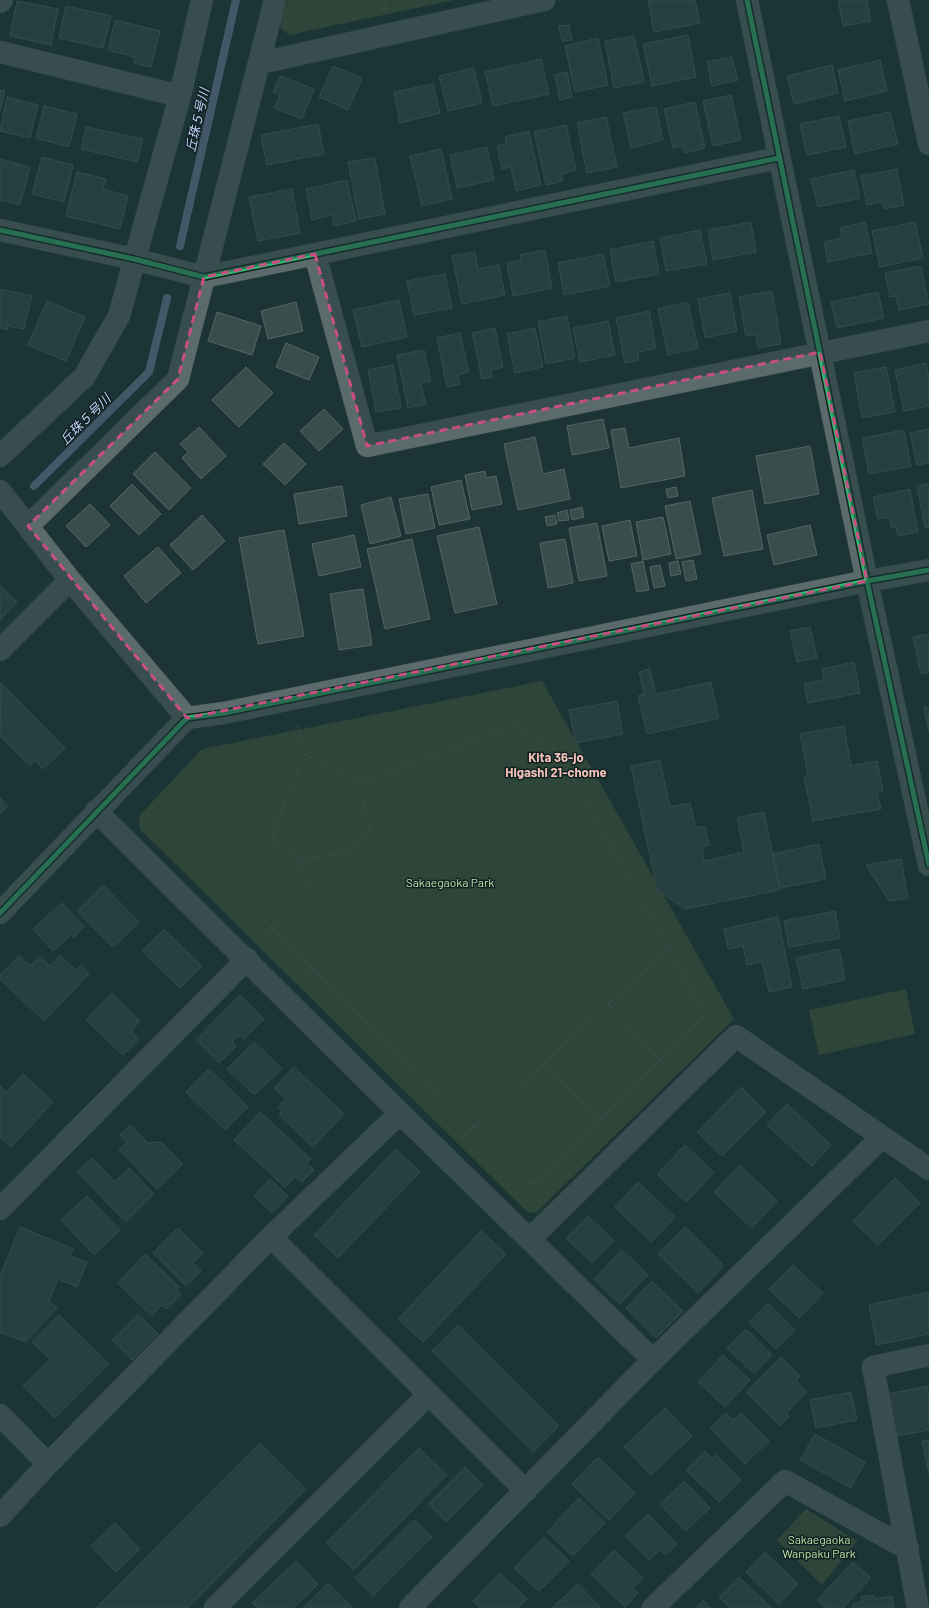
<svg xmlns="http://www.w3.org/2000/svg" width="929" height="1608" viewBox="0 0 929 1608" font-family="Barlow,'Noto Sans JP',sans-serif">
<rect width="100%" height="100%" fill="#1c3436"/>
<path fill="#465a3d" d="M 287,0 L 454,0 L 289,35 L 280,27 Z
M 542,681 L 734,1019 L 537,1212 L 528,1213 L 140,829 L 139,816 L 202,749 Z
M 906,989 L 915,1034 L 819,1055 L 809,1010 Z
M 806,1509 L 857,1541 L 822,1585 L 777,1540 Z"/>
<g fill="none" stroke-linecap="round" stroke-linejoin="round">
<path stroke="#7280a4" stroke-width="8" d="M 180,246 L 236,0
M 34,486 L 149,372 L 167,298"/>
</g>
<path fill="#394d4b" stroke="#546664" d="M 648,0 L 695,0 L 700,23 L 654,32 Z
M 838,0 L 867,0 L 871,21 L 843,26 Z
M 17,1 L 58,9 L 51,45 L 10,36 Z
M 66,6 L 111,16 L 103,48 L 59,38 Z
M 115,20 L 160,31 L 151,67 L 134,63 L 135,57 L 108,50 Z
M 569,25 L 572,40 L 562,41 L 559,26 Z
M 688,35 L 696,77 L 652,86 L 643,44 Z
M 634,36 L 644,82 L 614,88 L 605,41 Z
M 598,38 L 608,85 L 575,92 L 565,46 Z
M 732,57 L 738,80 L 712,86 L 707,62 Z
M 541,59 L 549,94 L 493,106 L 485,72 Z
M 880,60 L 887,91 L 845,101 L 838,70 Z
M 832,65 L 838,93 L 794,104 L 787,76 Z
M 333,66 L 362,78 L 348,110 L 319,97 Z
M 474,68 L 482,103 L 448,111 L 439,76 Z
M 567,72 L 572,97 L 560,100 L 555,75 Z
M 280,76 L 314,89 L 302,119 L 274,108 L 280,95 L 273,92 Z
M 433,84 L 440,113 L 400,123 L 394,92 Z
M 0,90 L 5,91 L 0,111 Z
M 731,95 L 741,140 L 713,146 L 703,101 Z
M 7,97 L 38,105 L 30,138 L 0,131 Z
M 695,102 L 705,148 L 685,153 L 683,146 L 673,148 L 664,109 Z
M 44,106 L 77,114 L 69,147 L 36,138 Z
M 656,107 L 663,140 L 631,148 L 623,113 Z
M 890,112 L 898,144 L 855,154 L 848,121 Z
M 839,116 L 846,147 L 807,155 L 800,124 Z
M 606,117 L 617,167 L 587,173 L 577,123 Z
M 318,124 L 324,154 L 267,165 L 261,135 Z
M 566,125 L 576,170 L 561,174 L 563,181 L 546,185 L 534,132 Z
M 86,127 L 143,139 L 137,162 L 81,149 Z
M 529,131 L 541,185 L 516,191 L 511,167 L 502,169 L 497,146 L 506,144 L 505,137 Z
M 487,147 L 494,180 L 457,188 L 450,155 Z
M 441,149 L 452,199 L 422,206 L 410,156 Z
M 42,157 L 73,165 L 64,202 L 32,194 Z
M 375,158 L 385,214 L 359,219 L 348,162 Z
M 0,159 L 30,167 L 20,205 L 0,200 Z
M 897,169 L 904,205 L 884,209 L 882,202 L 867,205 L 861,176 Z
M 854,170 L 860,198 L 818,207 L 811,179 Z
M 77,172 L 106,179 L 103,189 L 128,196 L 120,229 L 66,216 Z
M 347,180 L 356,221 L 334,226 L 332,215 L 312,220 L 306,189 Z
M 292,189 L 300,233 L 258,241 L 249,197 Z
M 751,222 L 756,252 L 713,260 L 708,230 Z
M 865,222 L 872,253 L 828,262 L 824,242 L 842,238 L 840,228 Z
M 915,222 L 923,258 L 880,267 L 872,231 Z
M 700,230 L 707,264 L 666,271 L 660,238 Z
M 653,241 L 659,274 L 616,282 L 610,250 Z
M 545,250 L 552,288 L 513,296 L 507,263 L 521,260 L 520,255 Z
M 475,252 L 478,269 L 499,265 L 505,295 L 462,304 L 452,256 Z
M 603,254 L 610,286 L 564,295 L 558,263 Z
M 921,266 L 929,304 L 899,310 L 896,296 L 890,297 L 885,273 Z
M 445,274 L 452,308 L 414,315 L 407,281 Z
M 0,289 L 32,296 L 24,329 L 8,326 L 7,330 L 0,328 Z
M 772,291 L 781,344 L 758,348 L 756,335 L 746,336 L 739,297 Z
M 878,292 L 884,318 L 837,328 L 831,302 Z
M 730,293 L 737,331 L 705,338 L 698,299 Z
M 399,300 L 407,337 L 362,347 L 353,310 Z
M 47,301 L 85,317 L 66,361 L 28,345 Z
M 296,302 L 303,331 L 268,339 L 261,311 Z
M 688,302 L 698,348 L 668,355 L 658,309 Z
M 649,311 L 656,348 L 638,352 L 639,360 L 625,363 L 616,318 Z
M 217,312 L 261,326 L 252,355 L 208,341 Z
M 567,316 L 575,358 L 546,364 L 538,322 Z
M 608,321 L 615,355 L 580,362 L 573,328 Z
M 495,328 L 503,367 L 491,370 L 492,377 L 482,379 L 472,333 Z
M 535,328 L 543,367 L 515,373 L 507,334 Z
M 460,333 L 469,372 L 458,375 L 460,384 L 447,387 L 437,338 Z
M 286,343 L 319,357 L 309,380 L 276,367 Z
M 424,350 L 431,381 L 421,383 L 426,404 L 408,408 L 397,355 Z
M 926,363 L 929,377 L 929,406 L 904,411 L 895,370 Z
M 393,365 L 401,408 L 376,412 L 368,370 Z
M 246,367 L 273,393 L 239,427 L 212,400 Z
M 886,367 L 895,412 L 862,418 L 854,373 Z
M 324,409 L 343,429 L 319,451 L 300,431 Z
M 603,419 L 609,448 L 572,455 L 567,426 Z
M 199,427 L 226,456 L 201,479 L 182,458 L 188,452 L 180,444 Z
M 625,428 L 629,448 L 679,438 L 685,476 L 621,488 L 611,430 Z
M 929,429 L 929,463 L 917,465 L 910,433 Z
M 904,430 L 911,466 L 869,474 L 862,438 Z
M 535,437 L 543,474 L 564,469 L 570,499 L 518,510 L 504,444 Z
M 284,443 L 306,464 L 285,485 L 263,464 Z
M 810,446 L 819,494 L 765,504 L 756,456 Z
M 155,452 L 191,488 L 169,510 L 133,474 Z
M 485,471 L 486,478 L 496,476 L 502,504 L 472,510 L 465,475 Z
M 461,480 L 470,519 L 439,525 L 431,487 Z
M 929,483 L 929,527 L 925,528 L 917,486 Z
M 132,484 L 161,514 L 139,535 L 110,506 Z
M 342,486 L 347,516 L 299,524 L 294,494 Z
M 676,487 L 678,496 L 668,498 L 666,489 Z
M 910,489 L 918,532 L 898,536 L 896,527 L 892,528 L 889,517 L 878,519 L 873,497 Z
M 752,490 L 763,549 L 724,556 L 712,498 Z
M 428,494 L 435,528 L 406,534 L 399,499 Z
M 391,497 L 401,536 L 370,544 L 361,505 Z
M 690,501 L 701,554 L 676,559 L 665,506 Z
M 90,504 L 110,525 L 86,547 L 66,526 Z
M 582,507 L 584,517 L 572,520 L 570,510 Z
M 567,510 L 569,520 L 559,521 L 557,513 Z
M 202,515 L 225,541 L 193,570 L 170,545 Z
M 555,515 L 557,524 L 547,526 L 545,517 Z
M 663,517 L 671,554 L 643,560 L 636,522 Z
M 630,520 L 637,556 L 609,561 L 602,526 Z
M 597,523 L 607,576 L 579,581 L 569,528 Z
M 810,525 L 817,555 L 774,565 L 767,535 Z
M 479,527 L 497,604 L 455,613 L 437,536 Z
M 284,530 L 304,636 L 258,644 L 239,538 Z
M 354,535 L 361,567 L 319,576 L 312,544 Z
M 412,539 L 430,619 L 385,629 L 367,549 Z
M 565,539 L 573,583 L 548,588 L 540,543 Z
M 158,547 L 181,573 L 146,603 L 124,576 Z
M 693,560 L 697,579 L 686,581 L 682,562 Z
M 643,561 L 649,590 L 637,592 L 631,564 Z
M 678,561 L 681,574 L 671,576 L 669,563 Z
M 660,565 L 665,586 L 654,588 L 650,567 Z
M 0,585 L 17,602 L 0,620 Z
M 363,589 L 372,645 L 339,650 L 330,594 Z
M 810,627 L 817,658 L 797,662 L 790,631 Z
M 929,634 L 929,672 L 921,674 L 913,637 Z
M 854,662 L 860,693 L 808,703 L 804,684 L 824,680 L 822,669 Z
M 650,669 L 656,694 L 711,682 L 719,718 L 647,734 L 638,696 L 644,694 L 639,672 Z
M 1,683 L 65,748 L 43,769 L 35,761 L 30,766 L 0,736 Z
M 617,701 L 623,734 L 576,743 L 569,710 Z
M 929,707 L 929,732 L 924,708 Z
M 844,726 L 851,766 L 877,761 L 883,791 L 877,792 L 881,809 L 813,821 L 804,777 L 808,775 L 800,734 Z
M 660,760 L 670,807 L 690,803 L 696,828 L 705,826 L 709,845 L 702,847 L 704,861 L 744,852 L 737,818 L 764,812 L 780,890 L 685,909 L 657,890 L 631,766 Z
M 0,798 L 8,806 L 0,814 Z
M 819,844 L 826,879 L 780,888 L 773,854 Z
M 901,859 L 908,898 L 889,901 L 866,865 Z
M 103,885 L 139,922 L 113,947 L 77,911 Z
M 62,903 L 84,927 L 74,937 L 71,935 L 53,951 L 33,929 Z
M 835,911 L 840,938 L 789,947 L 784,921 Z
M 778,917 L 792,987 L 769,992 L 762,962 L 747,965 L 743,946 L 728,949 L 724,929 Z
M 164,929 L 202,966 L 180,988 L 142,951 Z
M 839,949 L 845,980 L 803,989 L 796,958 Z
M 60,955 L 76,970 L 81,965 L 89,974 L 44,1021 L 0,979 L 0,975 L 19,956 L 30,966 L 40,956 L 50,966 Z
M 112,993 L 140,1021 L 131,1031 L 139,1039 L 123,1055 L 86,1020 Z
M 240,995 L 264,1019 L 244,1039 L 239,1035 L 232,1042 L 236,1046 L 219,1063 L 196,1040 Z
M 254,1042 L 282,1069 L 254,1095 L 227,1069 Z
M 294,1067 L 344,1114 L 313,1147 L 279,1115 L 282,1111 L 278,1107 L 286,1099 L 274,1088 Z
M 209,1069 L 248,1107 L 225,1130 L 186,1092 Z
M 23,1074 L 53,1102 L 11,1147 L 0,1137 L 0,1086 L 7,1092 Z
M 741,1087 L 766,1112 L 722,1156 L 697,1132 Z
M 787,1104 L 831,1145 L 812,1166 L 767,1125 Z
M 260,1112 L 311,1159 L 307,1163 L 314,1170 L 302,1182 L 295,1176 L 285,1187 L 234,1140 Z
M 130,1125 L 148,1143 L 161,1142 L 183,1164 L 157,1189 L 119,1150 L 127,1142 L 120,1135 Z
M 685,1145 L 714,1173 L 686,1202 L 657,1174 Z
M 396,1149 L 420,1172 L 338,1258 L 314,1235 Z
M 92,1158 L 115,1182 L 129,1168 L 154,1194 L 126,1222 L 77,1172 Z
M 740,1165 L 777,1201 L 752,1228 L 714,1192 Z
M 895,1178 L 920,1203 L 878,1245 L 853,1221 Z
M 270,1179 L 288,1196 L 272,1213 L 254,1196 Z
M 638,1182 L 675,1217 L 651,1242 L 615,1207 Z
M 87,1196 L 120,1230 L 94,1255 L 61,1220 Z
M 588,1216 L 614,1241 L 592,1263 L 566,1238 Z
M 20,1227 L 73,1249 L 70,1256 L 87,1262 L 77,1287 L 58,1279 L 49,1301 L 57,1308 L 26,1342 L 0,1332 L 0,1276 Z
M 685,1227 L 724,1266 L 698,1293 L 658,1254 Z
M 178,1228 L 203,1253 L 193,1263 L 201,1271 L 186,1286 L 153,1253 Z
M 481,1231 L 506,1254 L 423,1342 L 398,1319 Z
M 622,1250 L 648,1275 L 620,1304 L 594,1279 Z
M 145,1254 L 179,1287 L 176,1290 L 181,1295 L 167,1309 L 162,1305 L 152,1316 L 118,1283 Z
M 793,1265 L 823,1293 L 799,1318 L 769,1289 Z
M 652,1281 L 683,1311 L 656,1338 L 626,1308 Z
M 929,1292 L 929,1334 L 877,1345 L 869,1305 Z
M 768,1303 L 795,1330 L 776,1349 L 749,1322 Z
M 138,1314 L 158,1334 L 132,1360 L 112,1340 Z
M 59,1315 L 109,1364 L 55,1418 L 23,1386 L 50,1359 L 32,1342 Z
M 458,1325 L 559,1426 L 533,1452 L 432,1351 Z
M 746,1329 L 772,1355 L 754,1374 L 727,1348 Z
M 723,1355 L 750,1380 L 725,1407 L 698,1382 Z
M 781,1357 L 800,1376 L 796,1381 L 807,1392 L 786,1413 L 789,1416 L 780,1426 L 746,1392 Z
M 928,1386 L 929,1430 L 897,1436 L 888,1394 Z
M 851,1392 L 857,1420 L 816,1428 L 810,1400 Z
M 665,1408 L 692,1436 L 651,1475 L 624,1447 Z
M 726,1413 L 733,1420 L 741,1413 L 769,1441 L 745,1464 L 710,1428 Z
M 815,1434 L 865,1462 L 851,1488 L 800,1460 Z
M 929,1440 L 929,1474 L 922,1441 Z
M 260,1443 L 306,1489 L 188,1608 L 96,1608 Z
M 419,1448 L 447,1475 L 354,1570 L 326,1543 Z
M 705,1451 L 712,1459 L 716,1455 L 741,1480 L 719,1502 L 686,1470 Z
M 598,1457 L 635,1493 L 609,1520 L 572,1484 Z
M 465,1467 L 483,1485 L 446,1522 L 428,1504 Z
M 684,1481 L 710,1508 L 686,1531 L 660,1504 Z
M 579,1498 L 605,1523 L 573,1556 L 547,1532 Z
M 648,1514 L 677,1544 L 665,1555 L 660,1550 L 649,1560 L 625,1536 Z
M 414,1520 L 432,1537 L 373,1596 L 355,1578 Z
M 115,1523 L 140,1549 L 116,1572 L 91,1546 Z
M 544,1537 L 569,1561 L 539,1591 L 514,1568 Z
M 614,1550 L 643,1578 L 633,1588 L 638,1593 L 625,1607 L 591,1574 Z
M 765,1552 L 798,1584 L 779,1604 L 746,1572 Z
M 296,1561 L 318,1584 L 293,1608 L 257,1608 L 252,1603 Z
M 853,1562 L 871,1578 L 843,1608 L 825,1608 L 817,1600 Z
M 500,1573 L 527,1599 L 518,1608 L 480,1608 L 473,1601 Z
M 739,1577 L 771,1608 L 730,1608 L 719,1597 Z
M 328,1583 L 353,1608 L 303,1608 Z
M 578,1584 L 601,1608 L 552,1608 Z
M 874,1595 L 875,1599 L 892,1596 L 894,1608 L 853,1608 L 853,1604 L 862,1602 L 861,1597 Z
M 703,1600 L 711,1608 L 696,1608 Z"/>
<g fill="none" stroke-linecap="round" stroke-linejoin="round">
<g stroke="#3c4e50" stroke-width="23">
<path id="street" d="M 747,0 L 867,581 L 929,865
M 898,0 L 929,144
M 0,2 L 2,0
M 0,52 L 180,96
M 260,63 L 544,0
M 0,230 L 134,259 L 204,277 L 779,158
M 315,254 L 367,446 L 929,331
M 0,456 L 84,377 L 119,316 L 180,96 L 202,0
M 0,491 L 70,580 L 187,718
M 28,526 L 178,379 L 275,0
M 0,650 L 70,580
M 96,811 L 400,1113 L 653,1360
M 0,913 L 187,718 L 224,713 L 867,581 L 929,570
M 0,1209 L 247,959
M 271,1237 L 526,1491
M 530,1239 L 736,1036 L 929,1169
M 0,1415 L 48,1464
M 0,1516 L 48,1464 L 271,1237 L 400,1113
M 215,1608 L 428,1395
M 410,1608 L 653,1360 L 882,1137
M 653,1608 L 785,1481 L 908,1549
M 918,1608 L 873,1367 L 929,1355"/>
</g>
<path stroke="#617071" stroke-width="2.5" stroke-dasharray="1 3" stroke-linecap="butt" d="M 384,0 L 386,10
M 299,861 L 352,851 L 371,830 L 359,783
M 270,927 L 475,1127 L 669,948 L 555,748 L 515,725 L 359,783 L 305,754
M 259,938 L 308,889 L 299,861 L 271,837 L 305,754 L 297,724
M 300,978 L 312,968
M 609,1004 L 668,1069
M 542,1065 L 609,1126
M 462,1138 L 475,1127 L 533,1184 L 705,1016 L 669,948"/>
<use href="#street" stroke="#5b6b6c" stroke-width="22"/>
<g stroke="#0f2122" stroke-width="8">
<path id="cycleway" d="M 747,0 L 867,581 L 929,865
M 0,230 L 134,259 L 204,277 L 779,158
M 0,913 L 187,718 L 224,713 L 867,581 L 929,570"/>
</g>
<use href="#cycleway" stroke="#33b770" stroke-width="5"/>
</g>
<path d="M0 0H929V1608H0ZM 315,254 L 367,446 L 820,352 L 867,581 L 187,718 L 28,526 L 178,379 L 204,277 Z" fill="#1c3436" fill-opacity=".55" fill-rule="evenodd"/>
<path fill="none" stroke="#c94f82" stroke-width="3" stroke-dasharray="8 5" stroke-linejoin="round" d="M 315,254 L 367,446 L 820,352 L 867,581 L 187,718 L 28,526 L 178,379 L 204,277 Z"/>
<g text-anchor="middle" stroke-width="3" stroke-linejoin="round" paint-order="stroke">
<g font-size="12" fill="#bde3a5" stroke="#0f2122">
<text x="450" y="887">Sakaegaoka Park</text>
<text x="819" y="1544">Sakaegaoka<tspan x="819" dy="14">Wanpaku Park</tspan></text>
</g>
<g font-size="13" font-style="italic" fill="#c4d1f8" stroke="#0f2122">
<text transform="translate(197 120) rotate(-77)" y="5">丘珠５号川</text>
<text transform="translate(85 419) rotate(-45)" y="5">丘珠５号川</text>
</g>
<g font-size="13" font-weight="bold" fill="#f5c2b9" stroke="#0f2122">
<text x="556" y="762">Kita 36-jo<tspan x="556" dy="15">Higashi 21-chome</tspan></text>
</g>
</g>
</svg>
